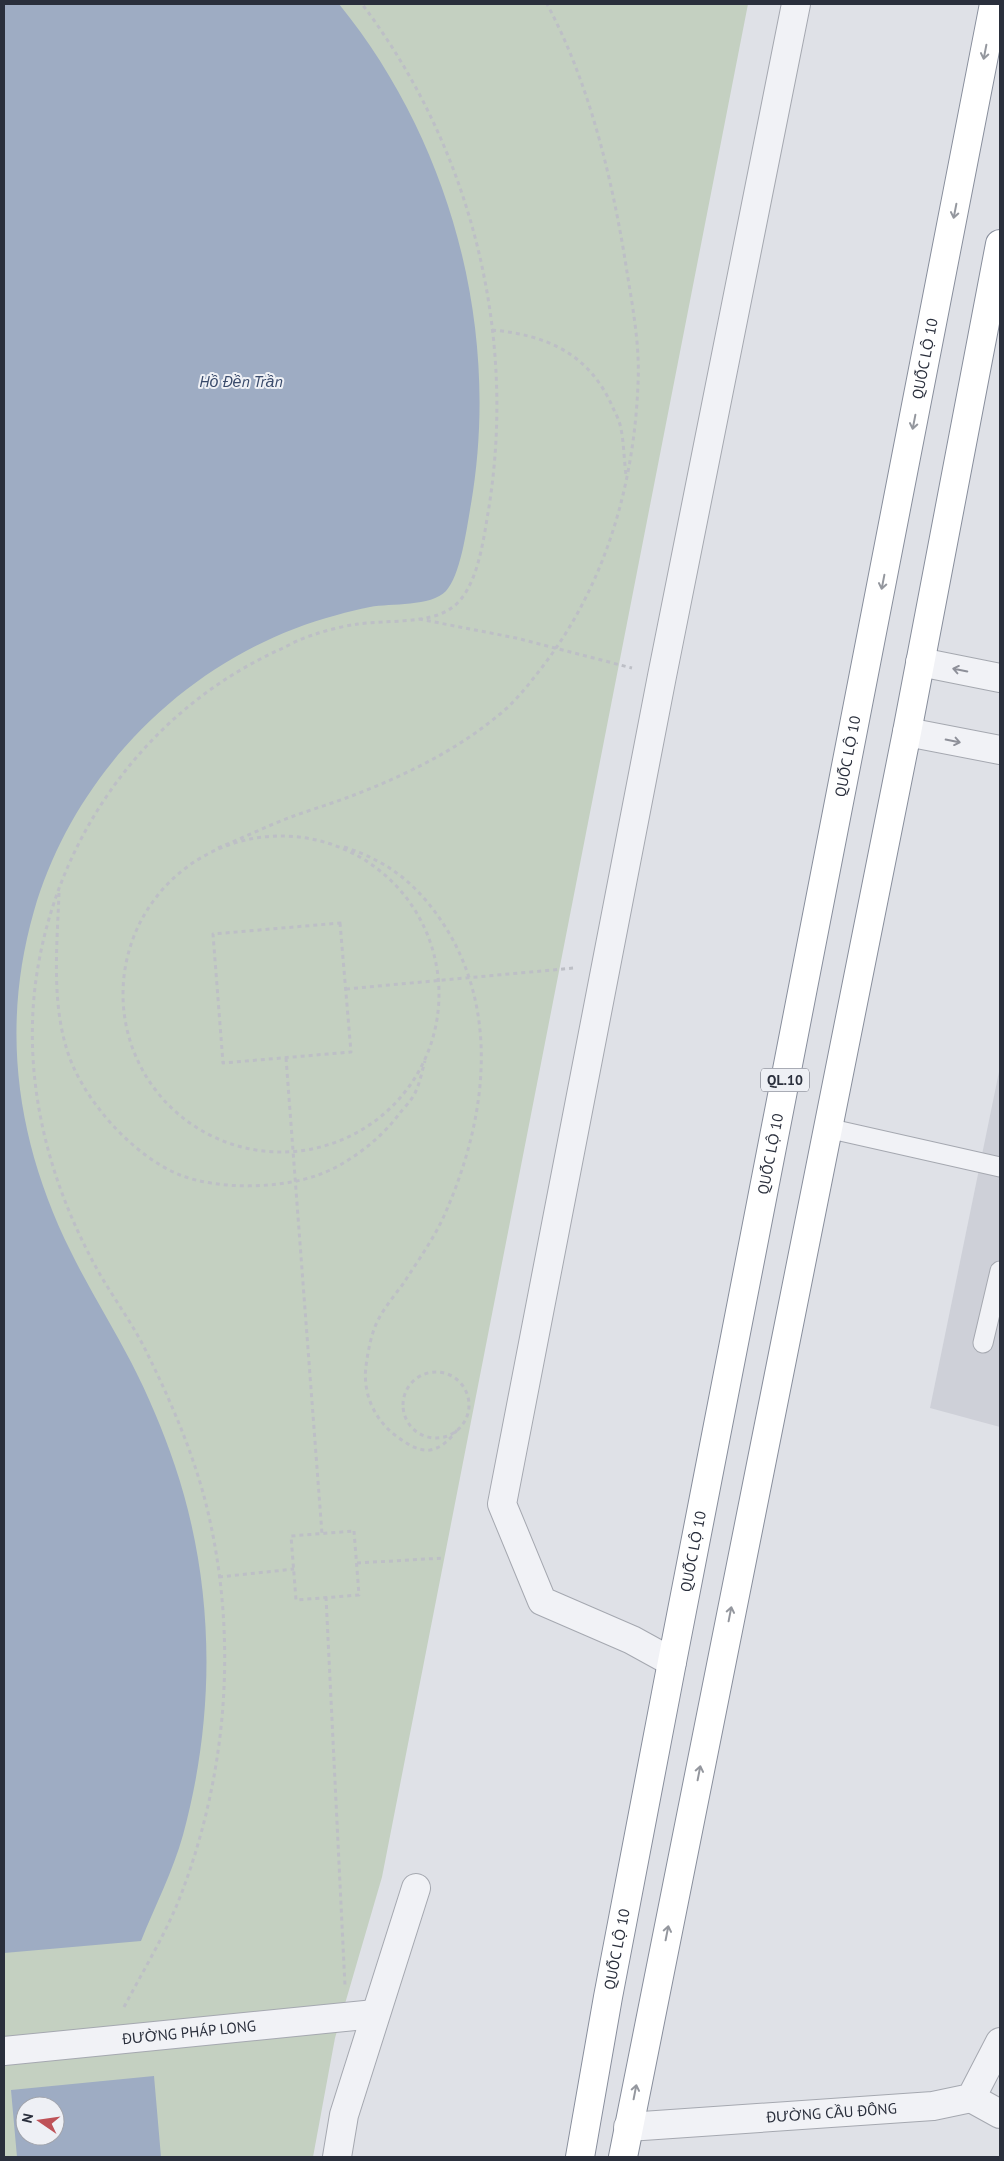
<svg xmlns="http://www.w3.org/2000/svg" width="1004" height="2161" viewBox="0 0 1004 2161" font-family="'PT Sans',sans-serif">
<rect width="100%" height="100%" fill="#dfe1e7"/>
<path fill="#ced0d8" d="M 1000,1067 L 1000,1427 L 930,1408 Z"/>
<path fill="#c4d0c1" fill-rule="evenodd" d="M 4,4 L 748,4 L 382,1877 L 335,2038 L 313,2157 L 4,2157 ZM 25,2106 L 55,2106 L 55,2136 L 25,2136 Z"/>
<path fill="#9eacc3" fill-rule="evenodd" d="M 4,4 L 339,4 C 451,142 501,329 471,504 C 467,526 461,575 446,591 C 431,607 391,603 370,607 C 359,609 347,612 337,615 C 193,653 75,769 34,911 C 0,1029 17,1143 71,1252 C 89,1289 112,1325 131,1362 C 148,1395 163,1430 175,1466 C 215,1585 216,1714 183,1835 C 173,1871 155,1906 141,1941 L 4,1953 Z
M 154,2076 L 161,2157 L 17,2157 L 11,2090 ZM 25,2106 L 55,2106 L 55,2136 L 25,2136 Z"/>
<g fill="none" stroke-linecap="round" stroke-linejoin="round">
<g stroke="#a5a8b0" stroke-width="21">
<path id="service" d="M 827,1128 L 1000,1167
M 983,1343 L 1000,1271"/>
</g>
<g stroke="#a5a8b0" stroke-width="30">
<g id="minor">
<path d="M 672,1662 L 632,1640 L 542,1601 L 502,1504 L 662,676 L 796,4"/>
<path id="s1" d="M 4,2051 L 375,2014"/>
<path d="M 971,2098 L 1000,2114"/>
<path id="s2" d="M 628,2127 L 933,2106 L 971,2098 L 1000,2042"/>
<path d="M 337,2157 L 344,2115 L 416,1888"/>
</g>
</g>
<g stroke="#a5a8b0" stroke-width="30">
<path id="tertiary" d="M 920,662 L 1000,678
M 907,732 L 1000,750"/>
</g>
<g stroke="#888e9c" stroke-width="30">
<g id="trunk">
<path id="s3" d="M 580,2157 L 608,1997 L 672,1662 L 994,4"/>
<path d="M 623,2157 L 907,732 L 1000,244"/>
</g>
</g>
<path stroke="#bdbfc6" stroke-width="3" stroke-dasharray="4 4" stroke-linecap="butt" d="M 492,330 C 547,335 590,354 613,408 C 616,414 620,422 621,429 C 624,444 624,460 626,475
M 419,619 L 516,638 L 632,668
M123 994a158 158 0 1 1 316 0a158 158 0 1 1-316 0Z
M 344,847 C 391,862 420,887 446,928 C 501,1017 485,1124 444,1216 C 433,1240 417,1262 403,1284 C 394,1296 384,1308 377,1322 C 371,1335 368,1351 366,1366 C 362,1398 378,1426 405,1442 C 412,1447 421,1451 430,1450 C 442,1448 450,1439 457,1430
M 218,848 C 240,839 261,829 283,820 C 306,811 331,804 354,795 C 406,775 457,750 500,714 C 516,701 530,683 543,666 C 605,585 634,486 638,384 C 640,347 633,309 627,272 C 613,182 590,84 547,4
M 59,893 C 57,949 50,1013 73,1066 C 92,1109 136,1157 180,1175 C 218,1190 280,1189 318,1175 C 347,1165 381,1139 399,1114 C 404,1108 411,1101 415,1093 C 420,1083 422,1071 425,1061
M 340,923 L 351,1052 L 223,1063 L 213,934 Z
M 346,989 L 574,968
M 286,1058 L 322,1534
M403 1405a33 33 0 1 1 66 0a33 33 0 1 1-66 0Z
M 354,1531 L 359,1595 L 296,1600 L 291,1536 Z
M 357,1563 L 444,1558
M 219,1577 L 294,1569
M 326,1597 L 345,1986
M 124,2007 C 144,1969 167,1932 182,1892 C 229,1767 238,1629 205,1500 C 191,1447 168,1395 144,1347 C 128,1316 106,1288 90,1256 C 43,1166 20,1063 39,961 C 64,825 154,706 281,649 C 291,644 302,638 313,635 C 327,630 344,626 358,624 C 385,620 428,624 450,609 C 477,592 483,542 488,513 C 518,334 471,148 362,4"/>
<use href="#service" stroke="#f1f2f6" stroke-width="19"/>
<use href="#minor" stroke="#f1f2f6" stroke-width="28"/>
<use href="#tertiary" stroke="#f1f2f6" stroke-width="28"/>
<use href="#trunk" stroke="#fff" stroke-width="28"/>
</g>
<defs><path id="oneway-shaft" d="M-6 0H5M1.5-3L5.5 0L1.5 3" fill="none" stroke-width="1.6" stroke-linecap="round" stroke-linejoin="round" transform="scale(1.25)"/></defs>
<g stroke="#94979e">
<use href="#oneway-shaft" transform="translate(985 52) rotate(101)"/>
<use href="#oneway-shaft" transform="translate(955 211) rotate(101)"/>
<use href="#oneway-shaft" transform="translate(914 422) rotate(101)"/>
<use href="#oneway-shaft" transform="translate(883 582) rotate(101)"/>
<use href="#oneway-shaft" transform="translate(730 1614) rotate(-79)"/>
<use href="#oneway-shaft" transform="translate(699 1773) rotate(-79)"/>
<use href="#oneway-shaft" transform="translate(667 1933) rotate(-79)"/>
<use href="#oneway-shaft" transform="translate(635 2092) rotate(-79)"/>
</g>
<g stroke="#8e9099">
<use href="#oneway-shaft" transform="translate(960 670) rotate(-169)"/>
<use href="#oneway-shaft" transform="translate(953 741) rotate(11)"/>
</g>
<g text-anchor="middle" stroke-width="4" stroke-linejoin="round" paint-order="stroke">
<rect fill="#eef0f5" stroke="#656974" stroke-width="1" x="761" y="1068.5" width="48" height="23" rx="4"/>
<g font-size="14" font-weight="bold" fill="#2a2f3c">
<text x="785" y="1085">QL.10</text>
</g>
<g font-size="15" fill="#2a2f3c" stroke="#eef0f5">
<text dy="5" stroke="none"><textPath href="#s3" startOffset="1831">QUỐC LỘ 10</textPath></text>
<text dy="5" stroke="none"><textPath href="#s3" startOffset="1426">QUỐC LỘ 10</textPath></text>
<text dy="5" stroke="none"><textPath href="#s3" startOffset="1021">QUỐC LỘ 10</textPath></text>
<text dy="5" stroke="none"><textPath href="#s3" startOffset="616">QUỐC LỘ 10</textPath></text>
<text dy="5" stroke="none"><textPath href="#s3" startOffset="211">QUỐC LỘ 10</textPath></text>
<text dy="5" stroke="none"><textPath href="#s1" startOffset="186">ĐƯỜNG PHÁP LONG</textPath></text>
<text dy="5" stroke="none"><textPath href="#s2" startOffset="204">ĐƯỜNG CẦU ĐÔNG</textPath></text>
</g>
<g font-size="16" font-style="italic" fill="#394a6b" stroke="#eef0f5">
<text x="241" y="387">Hồ Đền Trần</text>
</g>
</g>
<rect width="1004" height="2161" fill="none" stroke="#2a2f3c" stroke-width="10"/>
<g transform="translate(40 2121) rotate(283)"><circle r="24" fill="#eef0f5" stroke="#a0a3ab"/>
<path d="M0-4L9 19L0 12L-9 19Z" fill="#be5258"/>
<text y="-8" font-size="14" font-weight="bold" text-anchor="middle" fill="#2a2f3c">N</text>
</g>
</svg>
